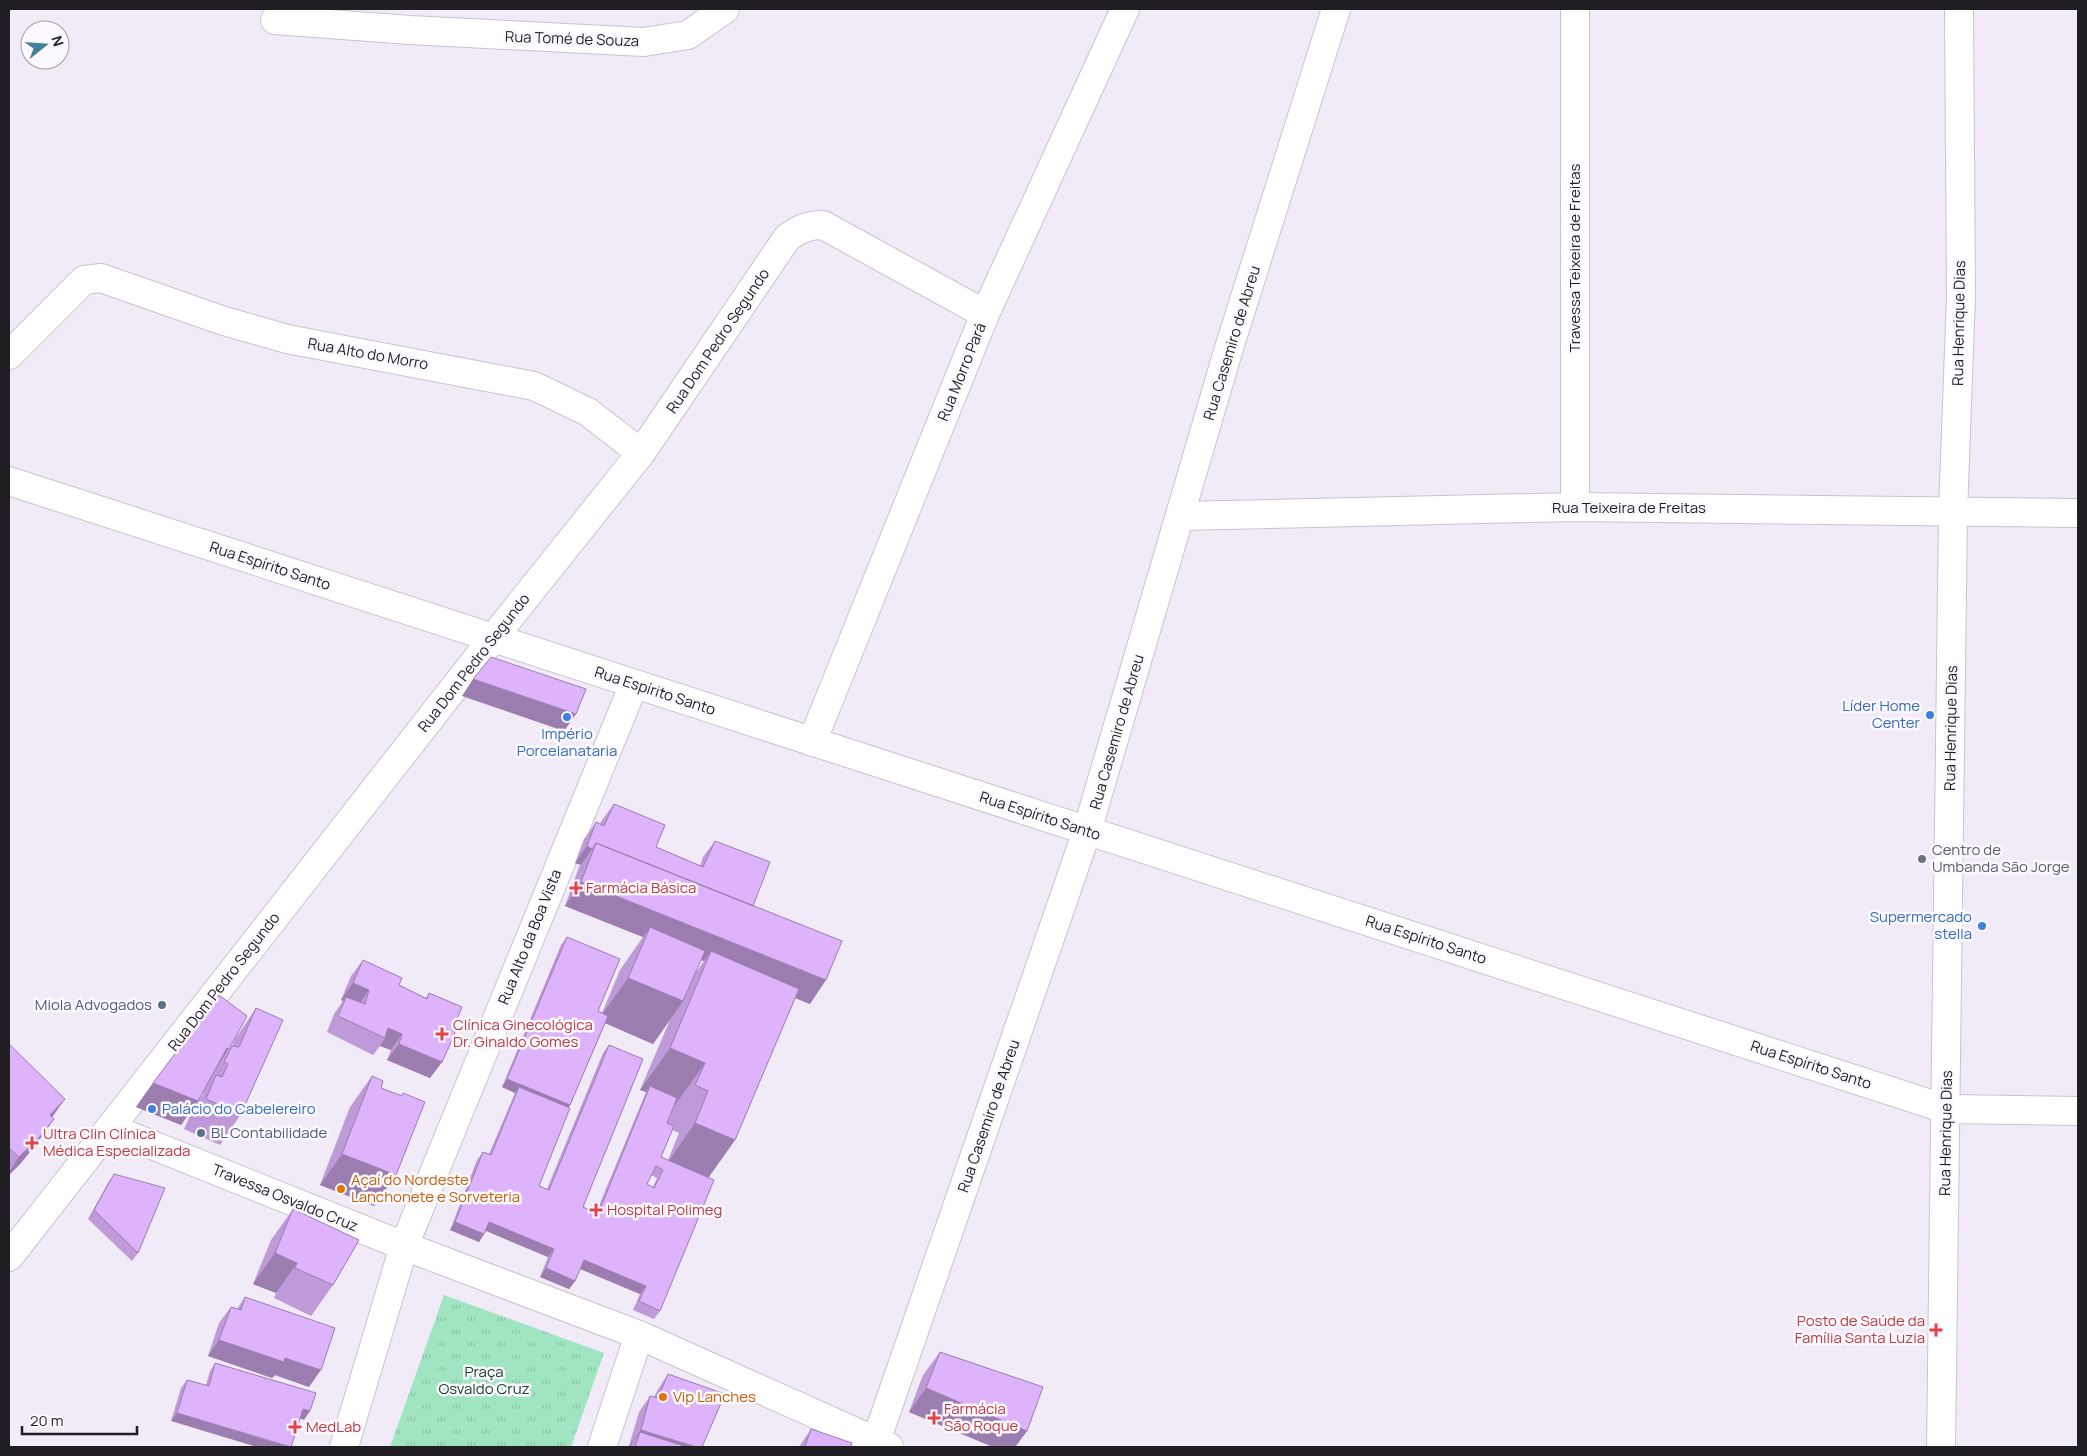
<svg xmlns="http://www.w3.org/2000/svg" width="2087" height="1456" viewBox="0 0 2087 1456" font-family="Manrope,sans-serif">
<defs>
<pattern id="park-tufts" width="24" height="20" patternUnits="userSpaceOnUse" patternTransform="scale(1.25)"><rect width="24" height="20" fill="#a0e5c2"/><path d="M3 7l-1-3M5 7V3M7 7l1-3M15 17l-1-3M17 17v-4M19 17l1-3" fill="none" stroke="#8ac4a6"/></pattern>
</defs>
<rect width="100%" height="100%" fill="#f1eaf7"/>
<path fill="url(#park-tufts)" d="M 444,1295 L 604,1353 L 571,1447 L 390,1447 Z"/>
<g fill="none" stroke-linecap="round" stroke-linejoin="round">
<g stroke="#cac3cf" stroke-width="30">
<path id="minor" d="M 1575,9 L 1575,507
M 275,20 L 410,30 L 644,42 L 688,35 L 725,9
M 9,355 L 84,280 L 101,278 L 221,320 L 287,339 L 534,386 L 588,412 L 641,453
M 9,481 L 1946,1109 L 2078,1111
M 1180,516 L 1575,507 L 2078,513
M 812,742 L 985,314 L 1125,9
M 110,1128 L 404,1246 L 639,1335 L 889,1447
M 9,1257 L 493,638 L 641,453 L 787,238 C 799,229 808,225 823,225 L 985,314
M 344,1447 L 404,1246 L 634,684
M 602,1447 L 639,1335
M 874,1447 L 1087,831 L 1229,348 L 1336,9
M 1941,1447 L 1953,512 L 1961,296 L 1959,9"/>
</g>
<use href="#minor" stroke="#fff" stroke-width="28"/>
</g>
<path fill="#be9ad8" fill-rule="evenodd" d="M 614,804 L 656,847 L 700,866 L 703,857 L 715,841 L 810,1004 L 795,998 L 735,1140 L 709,1177 L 660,1311 L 654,1319 L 633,1310 L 640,1294 L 580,1269 L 575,1281 L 569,1289 L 540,1277 L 548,1257 L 486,1231 L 479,1242 L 450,1230 L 477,1160 L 483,1152 L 489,1154 L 515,1093 L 502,1087 L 561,945 L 567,937 L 598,1011 L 602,1013 L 620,970 L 643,937 L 565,906 L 579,867 L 581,865 L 575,863 L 584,839 L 596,822 L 600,824 L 602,820 ZM 700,960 L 704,961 L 694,975 ZM 670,1020 L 640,1090 L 646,1092 L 596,1213 L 583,1207 L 609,1045 L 603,1053 L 547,1189 L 539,1186 L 569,1107 L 605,1023 L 653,1044 ZM 672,1130 L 679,1133 L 668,1160 L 661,1157 ZM 651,1175 L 657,1178 L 653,1187 L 647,1184 Z
M 363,960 L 399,985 L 426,998 L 429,993 L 453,1028 L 442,1062 L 430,1078 L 387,1060 L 391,1050 L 380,1046 L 373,1055 L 327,1032 L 334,1014 L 343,1001 L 341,1000 L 351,976 Z
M 256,1008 L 241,1114 L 220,1145 L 184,1129 L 195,1105 L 204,1093 L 203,1093 L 206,1085 L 198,1101 L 181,1125 L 136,1107 L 153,1083 L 229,1049 L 214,1071 L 232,1046 L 235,1039 Z
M 9,1044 L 54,1119 L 37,1143 L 21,1163 L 9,1175 Z
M 372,1076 L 381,1088 L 401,1096 L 403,1093 L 396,1175 L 374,1206 L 320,1185 L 350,1107 Z
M 114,1174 L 138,1253 L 132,1261 L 88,1219 L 108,1183 Z
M 293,1209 L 333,1285 L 311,1316 L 274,1298 L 276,1293 L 253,1284 L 271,1240 Z
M 245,1297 L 309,1387 L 275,1375 L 272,1378 L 208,1356 L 219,1323 L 231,1307 L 237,1309 Z
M 940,1352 L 1027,1431 L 1015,1447 L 993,1447 L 909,1412 L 923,1375 Z
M 215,1363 L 304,1420 L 300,1418 L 171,1421 L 181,1388 L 187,1380 L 206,1385 L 210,1371 Z
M 668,1374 L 702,1447 L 630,1447 L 630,1446 L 629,1446 L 639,1412 L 650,1396 L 654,1397 L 657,1391 Z
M 811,1429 L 851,1447 L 799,1447 Z"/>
<path fill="#9b7db0" d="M 473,679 L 576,714 L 564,731 L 462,696 Z
M 587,846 L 592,849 L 581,865 L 575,863 Z
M 581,882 L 826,980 L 810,1004 L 706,962 L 711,951 L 704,961 L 645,938 L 650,927 L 643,937 L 565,906 Z
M 628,978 L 683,1001 L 653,1044 L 598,1020 Z
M 353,983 L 369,990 L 358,1006 L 346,997 L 343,1001 L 341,1000 Z
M 388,1028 L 402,1034 L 391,1050 L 380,1046 L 385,1038 Z
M 399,1044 L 442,1062 L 430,1078 L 387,1060 Z
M 227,1048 L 229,1049 L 213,1073 Z
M 670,1048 L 705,1063 L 675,1105 L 647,1093 L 650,1086 L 646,1092 L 640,1090 Z
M 507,1079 L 570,1105 L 564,1114 L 519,1087 L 515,1093 L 502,1087 Z
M 153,1083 L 198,1101 L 181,1125 L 136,1107 Z
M 65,1099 L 48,1123 L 50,1115 Z
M 54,1119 L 37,1143 L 21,1163 L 9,1175 L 9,1172 L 19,1157 Z
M 695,1123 L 735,1140 L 705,1182 L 666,1165 Z
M 342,1154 L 396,1175 L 374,1206 L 320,1185 Z
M 455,1222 L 484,1234 L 479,1242 L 450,1230 Z
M 489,1222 L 554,1249 L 548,1257 L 484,1230 Z
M 275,1253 L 297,1263 L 276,1293 L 253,1284 Z
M 584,1260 L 646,1286 L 640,1294 L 578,1268 Z
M 546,1268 L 575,1281 L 569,1289 L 540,1277 Z
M 219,1340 L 285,1358 L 321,1370 L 309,1387 L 275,1375 L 272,1378 L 208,1356 Z
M 926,1388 L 1027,1431 L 1015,1447 L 993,1447 L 909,1412 Z
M 303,1409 L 310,1411 L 304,1420 L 297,1417 Z
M 177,1413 L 290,1447 L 257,1447 L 171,1421 Z
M 641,1430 L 696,1447 L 635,1447 L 640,1432 L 630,1446 L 629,1446 Z"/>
<path fill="#ddb3fb" stroke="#9b7db0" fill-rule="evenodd" d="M 491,657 L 586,689 L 576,714 L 473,679 Z
M 614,804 L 665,825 L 656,847 L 703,867 L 715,841 L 770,862 L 753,906 L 596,843 L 592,849 L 587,846 L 596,822 L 604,826 Z
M 596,843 L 842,941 L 826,980 L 581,882 Z
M 650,927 L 705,951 L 683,1001 L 628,978 Z
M 567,937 L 620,959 L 598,1011 L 608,1016 L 570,1105 L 507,1079 Z
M 711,951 L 799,989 L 735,1140 L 695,1123 L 708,1091 L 695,1085 L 705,1063 L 670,1048 Z
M 363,960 L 402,978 L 399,985 L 427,999 L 429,993 L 462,1007 L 453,1028 L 455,1034 L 442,1062 L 399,1044 L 402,1034 L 388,1028 L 385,1038 L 338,1016 L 346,997 L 365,1004 L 369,990 L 353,983 Z
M 219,995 L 247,1016 L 229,1049 L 227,1048 L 198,1101 L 153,1083 Z
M 256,1008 L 283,1020 L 241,1114 L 206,1099 L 216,1075 L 222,1077 L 228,1064 L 224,1062 L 232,1046 L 239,1047 Z
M 9,1044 L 65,1099 L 50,1115 L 54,1119 L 38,1139 L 19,1157 L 9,1148 Z
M 609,1045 L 643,1059 L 583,1207 L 598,1214 L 650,1086 L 677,1098 L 667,1123 L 674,1126 L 661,1157 L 714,1180 L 660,1311 L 639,1301 L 646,1286 L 584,1260 L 575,1281 L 546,1268 L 554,1249 L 489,1222 L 484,1234 L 455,1222 L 483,1152 L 491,1155 L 519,1087 L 570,1108 L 539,1186 L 549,1190 ZM 656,1166 L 663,1170 L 654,1188 L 647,1184 Z
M 372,1076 L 383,1081 L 381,1088 L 402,1096 L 403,1093 L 425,1102 L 396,1175 L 342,1154 Z
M 114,1174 L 165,1188 L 138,1253 L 94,1210 Z
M 293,1209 L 359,1240 L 333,1285 L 295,1268 L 297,1263 L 275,1253 Z
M 245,1297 L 335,1328 L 321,1370 L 285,1358 L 284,1362 L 219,1340 L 231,1307 L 241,1310 Z
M 940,1352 L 1043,1387 L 1027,1431 L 926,1388 Z
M 215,1363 L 316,1393 L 310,1411 L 303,1409 L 291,1447 L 177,1413 L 187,1380 L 209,1386 Z
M 668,1374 L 725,1394 L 702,1447 L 696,1447 L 641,1430 L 650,1396 L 658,1398 Z
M 811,1429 L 852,1443 L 851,1447 L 805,1447 Z
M 640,1432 L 687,1447 L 635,1447 Z"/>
<g fill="#3f7fe0" stroke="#fcf9fe" stroke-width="2">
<circle cx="1930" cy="715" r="5"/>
<circle cx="567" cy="717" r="5"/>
<circle cx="1982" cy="926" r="5"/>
<circle cx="152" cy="1109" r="5"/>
</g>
<circle fill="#6b7280" stroke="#fcf9fe" stroke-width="2" cx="1922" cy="859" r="5"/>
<g fill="#e0444e" stroke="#fcf9fe" stroke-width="2">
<path d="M573.5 880.5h5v5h5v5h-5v5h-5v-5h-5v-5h5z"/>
<path d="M439.5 1026.5h5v5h5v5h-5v5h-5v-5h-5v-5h5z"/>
<path d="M29.5 1135.5h5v5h5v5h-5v5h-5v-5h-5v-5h5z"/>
<path d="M593.5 1202.5h5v5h5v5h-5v5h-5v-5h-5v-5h5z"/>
<path d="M1933.5 1322.5h5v5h5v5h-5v5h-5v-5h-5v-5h5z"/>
<path d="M931.5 1410.5h5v5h5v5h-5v5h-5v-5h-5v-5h5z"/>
<path d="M292.5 1419.5h5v5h5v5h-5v5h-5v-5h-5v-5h5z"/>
</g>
<g fill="#5c6f8a" stroke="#fcf9fe" stroke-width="2">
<circle cx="162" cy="1005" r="5"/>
<circle cx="201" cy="1133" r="5"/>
</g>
<g fill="#e8710a" stroke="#fcf9fe" stroke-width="2">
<circle cx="341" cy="1189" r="5"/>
<circle cx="663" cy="1397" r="5"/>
</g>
<g text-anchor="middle" stroke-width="5" stroke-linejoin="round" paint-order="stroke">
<g font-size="15" fill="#211e23" stroke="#fcf9fe">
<text transform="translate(572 39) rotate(2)" y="5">Rua Tomé de Souza</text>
<text transform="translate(1575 258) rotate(-90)" y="5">Travessa Teixeira de Freitas</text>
<text transform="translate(1959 323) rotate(-89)" y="5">Rua Henrique Dias</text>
<text transform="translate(718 341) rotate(-56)" y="5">Rua Dom Pedro Segundo</text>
<text transform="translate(1232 343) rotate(-73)" y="5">Rua Casemiro de Abreu</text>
<text transform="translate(368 354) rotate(10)" y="5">Rua Alto do Morro</text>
<text transform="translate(962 372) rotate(-68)" y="5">Rua Morro Pará</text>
<text x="1629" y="513">Rua Teixeira de Freitas</text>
<text transform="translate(270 566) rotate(18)" y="5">Rua Espírito Santo</text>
<text transform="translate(474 663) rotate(-52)" y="5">Rua Dom Pedro Segundo</text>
<text transform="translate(655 691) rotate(18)" y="5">Rua Espírito Santo</text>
<text transform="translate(1951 728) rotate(-89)" y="5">Rua Henrique Dias</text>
<text transform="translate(1117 732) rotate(-74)" y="5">Rua Casemiro de Abreu</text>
<text transform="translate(1040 816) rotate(18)" y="5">Rua Espírito Santo</text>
<text transform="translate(530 937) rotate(-68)" y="5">Rua Alto da Boa Vista</text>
<text transform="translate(1426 940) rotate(18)" y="5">Rua Espírito Santo</text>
<text transform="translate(224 982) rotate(-52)" y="5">Rua Dom Pedro Segundo</text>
<text transform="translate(1811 1065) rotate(18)" y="5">Rua Espírito Santo</text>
<text transform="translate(989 1116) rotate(-71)" y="5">Rua Casemiro de Abreu</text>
<text transform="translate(1946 1133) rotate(-89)" y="5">Rua Henrique Dias</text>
<text transform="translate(285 1198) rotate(22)" y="5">Travessa Osvaldo Cruz</text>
</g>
<g font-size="15" fill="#366cbe" stroke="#fcf9fe" text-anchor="end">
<text x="1920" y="711">Líder Home<tspan x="1920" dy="17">Center</tspan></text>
<text x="567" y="739" text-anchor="middle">Império<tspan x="567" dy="17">Porcelanataria</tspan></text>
<text x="1972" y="922">Supermercado<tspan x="1972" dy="17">stella</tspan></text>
<text x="162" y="1114" text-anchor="start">Palácio do Cabelereiro</text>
</g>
<g font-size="15" fill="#5b616d" stroke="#fcf9fe" text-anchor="start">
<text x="1932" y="855">Centro de<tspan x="1932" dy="17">Umbanda São Jorge</tspan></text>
</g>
<g font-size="15" fill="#be3a42" stroke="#fcf9fe" text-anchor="start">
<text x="586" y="893">Farmácia Básica</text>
<text x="453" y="1030">Clínica Ginecológica<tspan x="453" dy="17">Dr. Ginaldo Gomes</tspan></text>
<text x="43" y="1139">Ultra Clin Clínica<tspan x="43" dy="17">Médica Especializada</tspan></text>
<text x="607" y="1215">Hospital Polimeg</text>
<text x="1925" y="1326" text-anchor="end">Posto de Saúde da<tspan x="1925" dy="17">Família Santa Luzia</tspan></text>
<text x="944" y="1414">Farmácia<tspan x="944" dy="17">São Roque</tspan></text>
<text x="306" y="1432">MedLab</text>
</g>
<g font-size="15" fill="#4e5e75" stroke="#fcf9fe" text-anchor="end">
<text x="152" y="1010">Miola Advogados</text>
<text x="211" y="1138" text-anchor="start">BL Contabilidade</text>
</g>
<g font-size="15" fill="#c56008" stroke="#fcf9fe" text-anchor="start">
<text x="351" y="1185">Açaí do Nordeste<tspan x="351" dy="17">Lanchonete e Sorveteria</tspan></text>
<text x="673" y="1402">Vip Lanches</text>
</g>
<g font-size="15" fill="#18402e" stroke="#fcf9fe">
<text x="484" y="1377">Praça<tspan x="484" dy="17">Osvaldo Cruz</tspan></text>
</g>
</g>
<rect width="2087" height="1456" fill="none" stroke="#211e23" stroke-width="20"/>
<g transform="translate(45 45) rotate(73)"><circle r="24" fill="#fcf9fe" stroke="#a4a1a6"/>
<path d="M0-4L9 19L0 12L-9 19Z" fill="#448198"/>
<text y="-8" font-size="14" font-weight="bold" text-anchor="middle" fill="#211e23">N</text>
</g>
<path d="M22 1426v8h115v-8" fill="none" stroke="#211e23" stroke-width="2.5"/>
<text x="30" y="1426" font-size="15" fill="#211e23" stroke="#fcf9fe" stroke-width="4" paint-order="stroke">20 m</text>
</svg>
